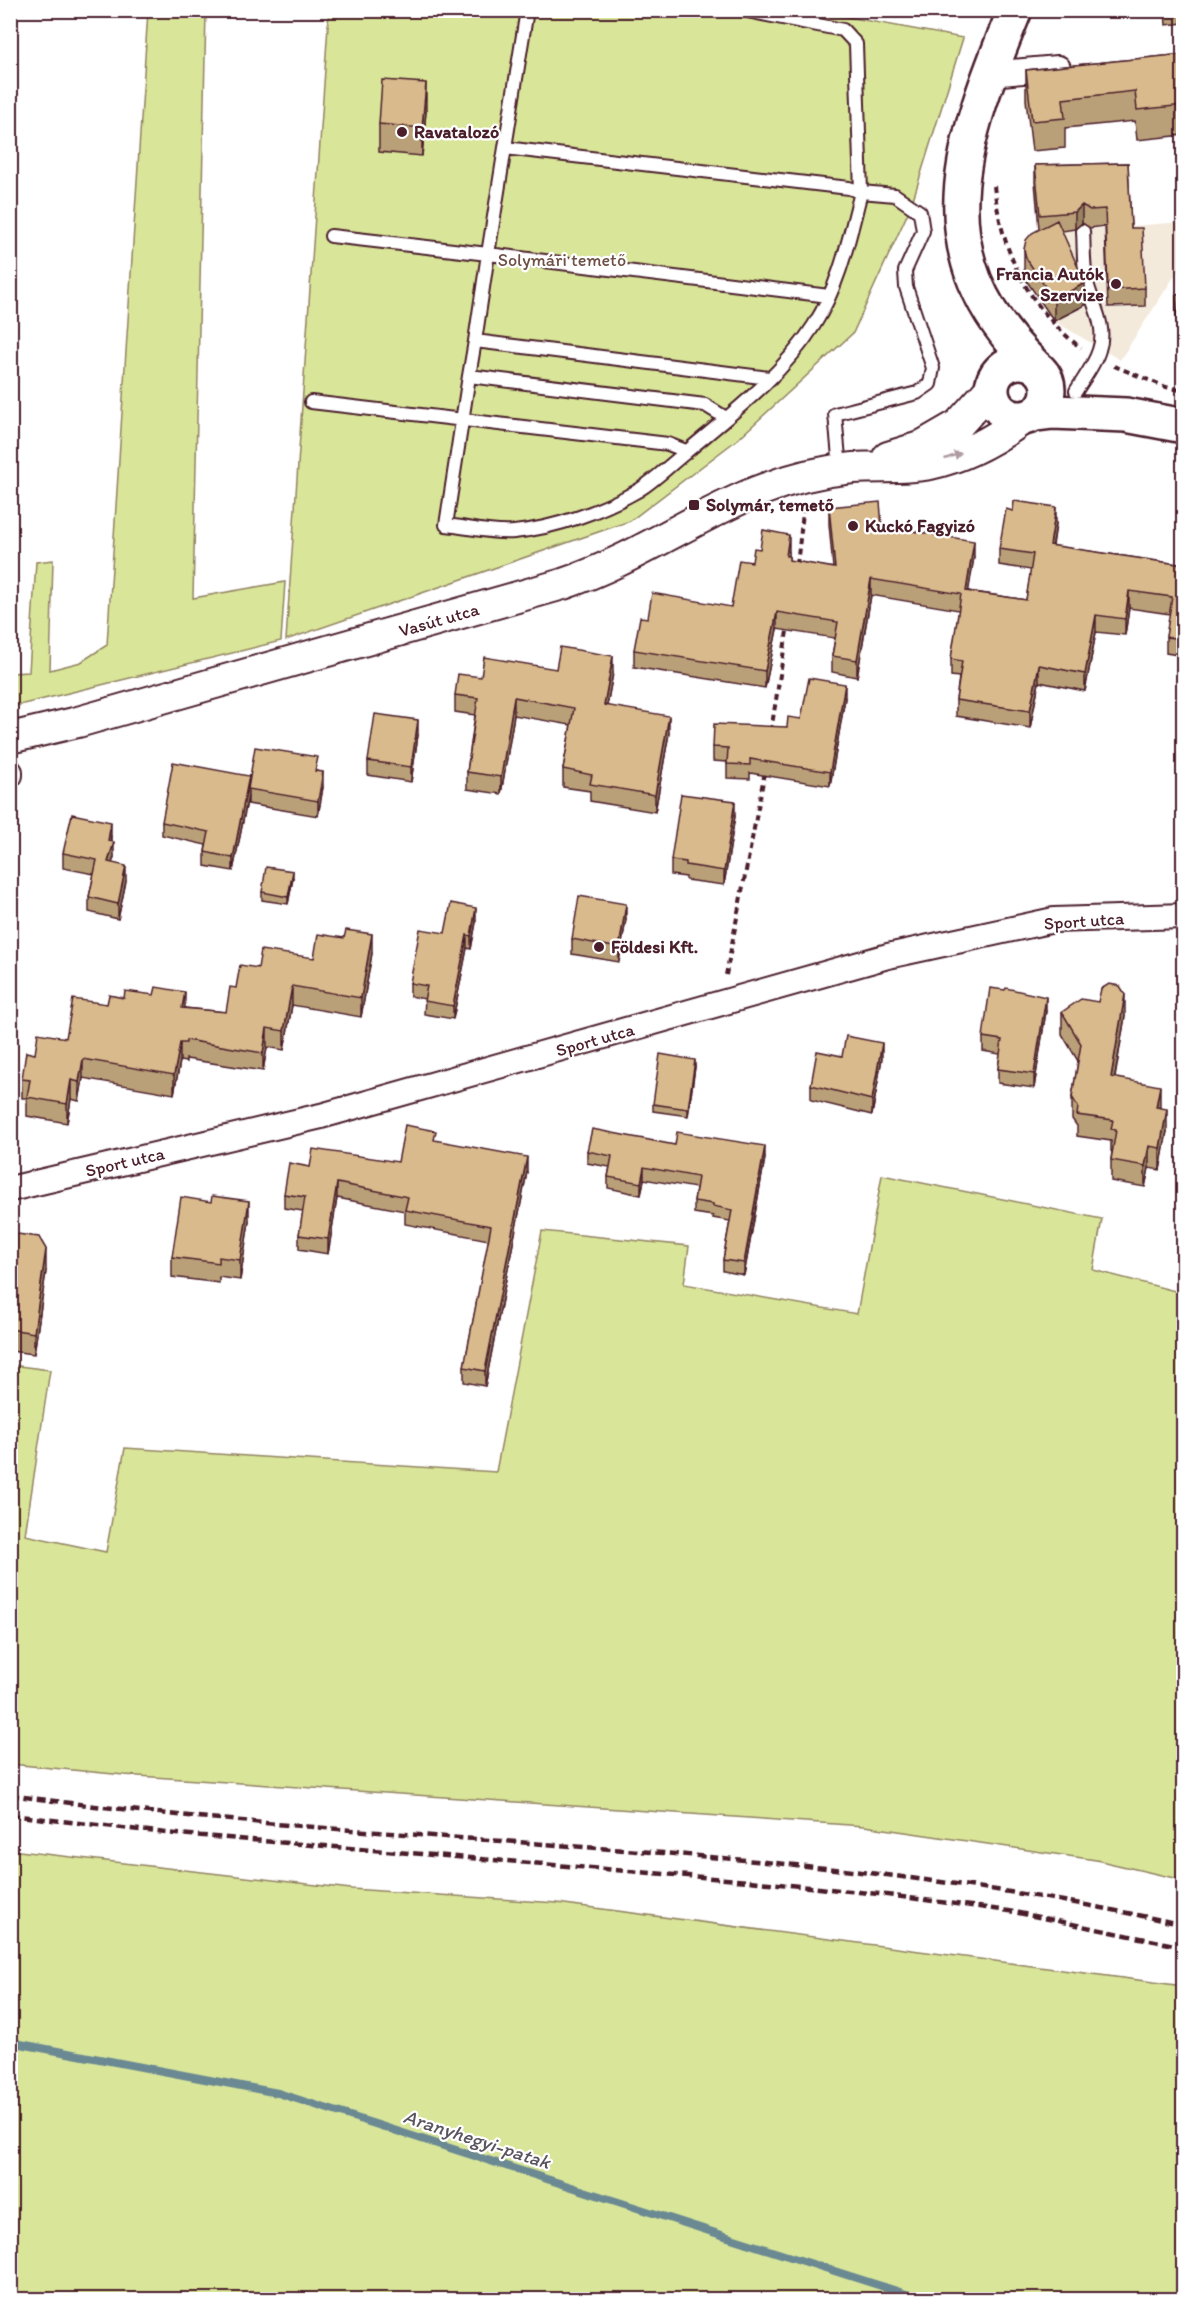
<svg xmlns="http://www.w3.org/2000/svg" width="1194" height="2310" viewBox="0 0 1194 2310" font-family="Itim,sans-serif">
<rect width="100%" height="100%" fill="#fff"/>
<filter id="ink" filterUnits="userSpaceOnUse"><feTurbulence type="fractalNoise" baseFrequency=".0167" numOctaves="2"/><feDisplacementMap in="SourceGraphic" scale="12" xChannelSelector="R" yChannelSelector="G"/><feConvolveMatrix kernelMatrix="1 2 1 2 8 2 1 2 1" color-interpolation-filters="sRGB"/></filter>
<g filter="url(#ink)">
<path fill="#f3eadc" d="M 1183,222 L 1183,263 L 1120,360 L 1054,321 L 1040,233 Z"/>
<path fill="#d9e699" stroke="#928262" stroke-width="1.5" d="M 809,10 L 963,38 L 911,206 L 853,333 L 738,439 L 630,521 L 286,640 L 329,11 Z
M 148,11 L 206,11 L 193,598 L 285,582 L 281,641 L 11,707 L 11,673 L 29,672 L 36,562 L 53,560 L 50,670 L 81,662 L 107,645 Z
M 882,1175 L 1102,1219 L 1093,1270 L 1183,1293 L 1183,1880 L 1096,1860 L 864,1826 L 124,1775 L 11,1764 L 11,1365 L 50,1370 L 25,1535 L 106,1552 L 125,1448 L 496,1472 L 542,1231 L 689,1246 L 684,1284 L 857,1314 Z
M 10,1850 L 351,1889 L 557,1903 L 1183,1986 L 1183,2299 L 11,2299 Z"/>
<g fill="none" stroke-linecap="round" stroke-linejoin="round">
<path stroke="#6a8993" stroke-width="8" d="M 10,2042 L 278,2093 L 925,2300"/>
<g stroke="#4a1f2b" stroke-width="16">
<path id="service" d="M 505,148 L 849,188 L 861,192 L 856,44 L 843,30 L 742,10
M 331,236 L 488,254 L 527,10
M 475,341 L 488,254 L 829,296
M 469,376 L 475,341 L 769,378
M 1076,391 C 1084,378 1095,364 1099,350 C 1108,325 1090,301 1086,278 C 1083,262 1084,246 1083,231
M 311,402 L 668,444 L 686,451
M 726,418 L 705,405 L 469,376 L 446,525 C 467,527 492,534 514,532 C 555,528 603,511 639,490 C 655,480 670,465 685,453 C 730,415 782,376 814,325 C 840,284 849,238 861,192 L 895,195 L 920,212 L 923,231 L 905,271 L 906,287 L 933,368 L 930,384 L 917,393 L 835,414 L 840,469"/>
</g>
<g stroke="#4a1f2b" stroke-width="28">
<path id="minor" d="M 989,74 L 1058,68
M 10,772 L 10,775
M 10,1189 L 321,1116 L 888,956 L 1054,920 L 1184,916"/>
</g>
<g stroke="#4a1f2b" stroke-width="34">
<path id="tertiary" d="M 888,457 L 920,447 L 958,425 L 992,387
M 10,738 L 78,722 L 563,584 C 632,561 690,519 756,492 C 786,480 820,471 853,468 C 879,466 904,469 930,464 C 963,457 996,439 1023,419"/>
</g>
<g stroke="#4a1f2b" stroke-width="38">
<path id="secondary" d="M 1015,10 C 962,140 918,253 1034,365
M992 390a28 28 0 1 1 56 0a28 28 0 1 1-56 0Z
M 1037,414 L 1053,412 L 1126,415 L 1184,426"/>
</g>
<path stroke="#4a1f2b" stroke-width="4" stroke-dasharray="6 4.5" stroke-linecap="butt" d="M 994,186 C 1002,253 1027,306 1081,348
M 1114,366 L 1166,387 L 1184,391
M 797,565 L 804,504
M 771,731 L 788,625
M 726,975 L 765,771"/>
<use href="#service" stroke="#fff" stroke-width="12"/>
<use href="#minor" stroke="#fff" stroke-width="24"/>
<use href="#tertiary" stroke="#fff" stroke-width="30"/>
<use href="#secondary" stroke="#fff" stroke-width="33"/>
<path stroke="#4a1f2b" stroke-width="4.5" stroke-dasharray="9 4.5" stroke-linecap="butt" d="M 10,1795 C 401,1850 797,1838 1184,1925
M 10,1815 L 166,1833 L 749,1881 L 879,1894 L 1009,1911 L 1184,1947"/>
</g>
<path fill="#baa078" stroke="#4a1f2b" stroke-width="1.5" d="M 1165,10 L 1184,10 L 1184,23 L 1166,25 Z
M 1184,54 L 1184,135 L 1137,140 L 1135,121 L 1065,128 L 1065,148 L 1032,151 L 1026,100 L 1026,70 Z
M 426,111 L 422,156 L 379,152 L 379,124 Z
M 1128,163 L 1131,228 L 1145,288 L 1145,306 L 1108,307 L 1105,226 L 1090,228 L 1082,223 L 1075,229 L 1062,231 L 1085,305 L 1054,321 L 1026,280 L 1024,271 L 1024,249 L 1039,229 L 1035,182 L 1035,165 Z
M 1184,294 L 1184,350 L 1179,350 L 1176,312 L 1176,295 Z
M 829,507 L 974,557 L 968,591 L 1026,600 L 1031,570 L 999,565 L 999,549 L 1056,524 L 1053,546 L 1184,565 L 1184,656 L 1166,653 L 1166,637 L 1170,614 L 1129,608 L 1125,635 L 1096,632 L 1085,691 L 1039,682 L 1030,728 L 956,716 L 956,700 L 959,677 L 951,676 L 951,659 L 959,610 L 871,595 L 857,677 L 832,672 L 832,656 L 835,638 L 777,629 L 765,688 L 634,667 L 634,650 L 648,618 L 731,607 L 752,562 L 789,552 L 789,561 L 833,568 L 829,524 Z
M 556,669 L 613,673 L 607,705 L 669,733 L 655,812 L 590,801 L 590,791 L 563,787 L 563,769 L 571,725 L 514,715 L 501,794 L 467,789 L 467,772 L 475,715 L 455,712 L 455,695 L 481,677 Z
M 845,698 L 830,786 L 750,773 L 750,779 L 727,778 L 727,762 L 713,761 L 713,747 L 787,727 L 801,719 Z
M 418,735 L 411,782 L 368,775 L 368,761 Z
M 318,771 L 323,787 L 318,816 L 248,804 L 248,796 L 233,871 L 205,866 L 205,852 L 206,845 L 162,835 L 162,822 L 249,776 Z
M 735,816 L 724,885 L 686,880 L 686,877 L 671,875 L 671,860 Z
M 111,836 L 111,841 L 114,857 L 112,863 L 126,881 L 118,919 L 89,912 L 89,897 L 94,874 L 63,868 L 63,853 Z
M 293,878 L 288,904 L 262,900 L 262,892 Z
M 626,919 L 619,962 L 572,954 L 572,939 Z
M 476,922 L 471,949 L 467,948 L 453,1019 L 424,1014 L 425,999 L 410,996 L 410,983 L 445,933 Z
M 372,953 L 361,1017 L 292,1005 L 284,1050 L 267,1047 L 263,1071 L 186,1059 L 186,1062 L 180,1061 L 174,1094 L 83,1078 L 79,1101 L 71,1099 L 67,1123 L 27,1116 L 27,1098 L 22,1098 L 22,1079 L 35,1054 L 66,1038 L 107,1004 L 124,998 L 154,995 L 185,1008 L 226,1012 L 236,988 L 258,968 L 314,958 Z
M 1046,1011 L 1034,1088 L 998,1083 L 998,1069 L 1000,1054 L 983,1051 L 983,1037 Z
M 1062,1012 L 1125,1016 L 1115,1078 L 1160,1108 L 1167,1131 L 1160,1170 L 1149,1168 L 1145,1187 L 1111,1181 L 1111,1160 L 1112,1151 L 1111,1151 L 1111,1141 L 1077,1136 L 1077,1126 L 1072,1119 L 1072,1097 L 1078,1061 L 1062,1034 Z
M 842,1056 L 882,1058 L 872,1115 L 811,1100 L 811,1085 Z
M 695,1067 L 688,1116 L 653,1111 L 653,1104 Z
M 436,1141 L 527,1172 L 485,1386 L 464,1382 L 464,1367 L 489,1240 L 405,1224 L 405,1211 L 337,1198 L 328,1254 L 299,1249 L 299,1235 L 303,1211 L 284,1208 L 284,1194 L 310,1167 L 398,1162 Z
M 675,1145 L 765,1158 L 744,1275 L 723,1271 L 723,1260 L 730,1221 L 713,1218 L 713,1216 L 694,1213 L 694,1201 L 696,1188 L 644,1179 L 641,1195 L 608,1188 L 608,1177 L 610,1167 L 587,1163 L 587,1151 Z
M 249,1221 L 240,1280 L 219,1277 L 219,1283 L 172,1277 L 172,1257 Z
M 10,1233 L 46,1271 L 34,1354 L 10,1351 Z"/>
<path fill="#978262" stroke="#4a1f2b" stroke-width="1.5" d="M 426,83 L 426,111 L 422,156 L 422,128 Z
M 1082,205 L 1082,223 L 1075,229 L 1075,212 Z
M 1085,283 L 1085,305 L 1054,321 L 1054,300 Z
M 1056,507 L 1056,524 L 1050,562 L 1050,545 Z
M 789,535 L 789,552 L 786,572 L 786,556 Z
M 974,541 L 974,557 L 966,607 L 966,591 Z
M 871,579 L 871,595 L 857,677 L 857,660 Z
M 1129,591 L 1129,608 L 1125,635 L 1125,619 Z
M 777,612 L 777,629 L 765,688 L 765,671 Z
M 1096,615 L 1096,632 L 1085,691 L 1085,674 Z
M 613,656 L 613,673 L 604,722 L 604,705 Z
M 1039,665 L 1039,682 L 1030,728 L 1030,711 Z
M 845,684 L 845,698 L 830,786 L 830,772 Z
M 514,697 L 514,715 L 501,794 L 501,777 Z
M 669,716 L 669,733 L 655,812 L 655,795 Z
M 418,720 L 418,735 L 411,782 L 411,767 Z
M 323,772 L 323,787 L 318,816 L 318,801 Z
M 249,776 L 249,789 L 248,789 L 248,796 L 233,871 L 233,858 Z
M 735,801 L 735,816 L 724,885 L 724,871 Z
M 111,822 L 111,836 L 108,855 L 108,841 Z
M 114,842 L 114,857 L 108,877 L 108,862 Z
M 126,866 L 126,881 L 118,919 L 118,904 Z
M 293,871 L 293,878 L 288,904 L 288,897 Z
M 626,904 L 626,919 L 619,962 L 619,948 Z
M 476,908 L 476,922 L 471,949 L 471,936 Z
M 372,934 L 372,953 L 361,1017 L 361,998 Z
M 467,935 L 467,948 L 453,1019 L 453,1006 Z
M 292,986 L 292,1005 L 284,1050 L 284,1031 Z
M 185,992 L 185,1010 L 182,1008 Z
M 1125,994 L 1125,1016 L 1111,1099 L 1111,1077 Z
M 1046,997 L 1046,1011 L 1034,1088 L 1034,1074 Z
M 267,1028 L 267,1047 L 263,1071 L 263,1053 Z
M 180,1043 L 180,1061 L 174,1094 L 174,1075 Z
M 882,1043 L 882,1058 L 872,1115 L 872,1100 Z
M 83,1059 L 83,1078 L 79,1101 L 79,1082 Z
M 695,1060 L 695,1067 L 688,1116 L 688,1109 Z
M 71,1080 L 71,1099 L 67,1123 L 67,1104 Z
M 1160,1086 L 1160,1108 L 1156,1107 Z
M 1167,1109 L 1167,1131 L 1160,1170 L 1160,1148 Z
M 765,1146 L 765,1158 L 744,1275 L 744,1263 Z
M 1149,1146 L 1149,1168 L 1145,1187 L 1145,1166 Z
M 527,1157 L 527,1172 L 485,1386 L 485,1371 Z
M 644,1167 L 644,1179 L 641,1195 L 641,1183 Z
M 337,1183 L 337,1198 L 328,1254 L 328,1239 Z
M 249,1201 L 249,1221 L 240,1280 L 240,1260 Z
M 46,1249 L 46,1271 L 34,1354 L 34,1333 Z"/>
<path fill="#d8ba8c" stroke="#4a1f2b" stroke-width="1.5" d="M 1184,54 L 1184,105 L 1137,110 L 1135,91 L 1063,99 L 1065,118 L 1032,121 L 1026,70 Z
M 382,80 L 426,83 L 422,128 L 379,124 Z
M 1128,163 L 1131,228 L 1142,228 L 1145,288 L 1108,290 L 1105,209 L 1090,210 L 1082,205 L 1075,212 L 1040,215 L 1035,165 Z
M 1057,220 L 1085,283 L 1054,300 L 1026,258 L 1024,249 L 1026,240 L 1032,233 Z
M 1184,294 L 1184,333 L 1179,333 L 1176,295 Z
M 1014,501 L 1056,507 L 1050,545 L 1184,565 L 1184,639 L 1166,637 L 1172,597 L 1129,591 L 1125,619 L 1096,615 L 1085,674 L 1039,665 L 1030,711 L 956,700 L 962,661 L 951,659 L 961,594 L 871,579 L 857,660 L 832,656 L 838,622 L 777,612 L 765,671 L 634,650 L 640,617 L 648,618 L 652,593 L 731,607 L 739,560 L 752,562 L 754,548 L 760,549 L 763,530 L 789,535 L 786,556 L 789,556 L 789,560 L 835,568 L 829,507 L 880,502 L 882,526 L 974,541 L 966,591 L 1026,600 L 1033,554 L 999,549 L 1006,509 L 1013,511 Z
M 560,647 L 613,656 L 604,705 L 669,716 L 655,795 L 590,784 L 592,775 L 563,769 L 574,708 L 514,697 L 501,777 L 467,772 L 478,698 L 455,695 L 458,674 L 481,677 L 484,657 L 556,669 Z
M 809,678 L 845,684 L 830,772 L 750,759 L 750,765 L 727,764 L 728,748 L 713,747 L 714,724 L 787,727 L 788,717 L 801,719 Z
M 375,714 L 418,720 L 411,767 L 368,761 Z
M 255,747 L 318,757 L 315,771 L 323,772 L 318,801 L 248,789 Z
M 173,762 L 249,776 L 233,858 L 205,852 L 209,832 L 162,822 Z
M 681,794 L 735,801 L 724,871 L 686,865 L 686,862 L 671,860 Z
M 72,814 L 111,822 L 108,841 L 114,842 L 108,862 L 126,866 L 118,904 L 89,897 L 97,860 L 63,853 Z
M 266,867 L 293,871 L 288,897 L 262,892 Z
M 579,896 L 626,904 L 619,948 L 572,939 Z
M 451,903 L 476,908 L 471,936 L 467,935 L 453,1006 L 424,1001 L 427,986 L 410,983 L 420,929 L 445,933 Z
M 346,930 L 372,934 L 361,998 L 292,986 L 284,1031 L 267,1028 L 263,1053 L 186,1040 L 186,1043 L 180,1043 L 174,1075 L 83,1059 L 79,1082 L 71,1080 L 67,1104 L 27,1097 L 30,1080 L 22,1079 L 26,1052 L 35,1054 L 38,1033 L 66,1038 L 73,999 L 107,1004 L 109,995 L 124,998 L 125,991 L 154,995 L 156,987 L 185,992 L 182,1008 L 226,1012 L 230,987 L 236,988 L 240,965 L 258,968 L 261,950 L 314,958 L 318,934 L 344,938 Z
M 1109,984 L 1120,986 L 1125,994 L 1111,1077 L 1160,1086 L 1156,1107 L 1167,1109 L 1160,1148 L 1149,1146 L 1145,1166 L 1111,1160 L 1116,1130 L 1111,1129 L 1113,1120 L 1077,1115 L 1078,1107 L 1072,1097 L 1081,1044 L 1062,1012 L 1081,999 L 1098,1002 L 1101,989 Z
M 990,988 L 1005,990 L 1006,988 L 1046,997 L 1034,1074 L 998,1069 L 1002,1040 L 983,1037 Z
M 846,1036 L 882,1043 L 872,1100 L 811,1085 L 817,1051 L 842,1056 Z
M 660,1054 L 695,1060 L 688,1109 L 653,1104 Z
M 405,1125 L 436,1131 L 434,1140 L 527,1157 L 485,1371 L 464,1367 L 491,1226 L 405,1210 L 408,1197 L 337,1183 L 328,1239 L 299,1235 L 305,1197 L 284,1194 L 289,1163 L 310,1167 L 313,1149 L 398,1162 Z
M 592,1129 L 675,1145 L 677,1132 L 765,1146 L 744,1263 L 723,1260 L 732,1210 L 713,1206 L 713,1204 L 694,1201 L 698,1177 L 644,1167 L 641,1183 L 608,1177 L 612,1156 L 587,1151 Z
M 212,1196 L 249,1201 L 240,1260 L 219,1257 L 219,1263 L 172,1257 L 181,1197 L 211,1202 Z
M 10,1233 L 39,1237 L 46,1249 L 34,1333 L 10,1329 Z"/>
<defs><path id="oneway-solid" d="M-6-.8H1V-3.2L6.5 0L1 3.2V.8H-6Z" transform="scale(1.5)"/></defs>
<use fill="#ae9aa0" href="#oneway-solid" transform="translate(953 456) rotate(-20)"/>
</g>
<g fill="#4a1f2b" stroke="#fff" stroke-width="2">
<circle cx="402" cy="132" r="6"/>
<circle cx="1116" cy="284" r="6"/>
<rect x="688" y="499" width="12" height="12" rx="3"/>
<circle cx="853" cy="526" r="6"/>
<circle cx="599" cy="947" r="6"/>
</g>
<g text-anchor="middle" stroke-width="4.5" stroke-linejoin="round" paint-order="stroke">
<g font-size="18" font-weight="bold" fill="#4a1f2b" stroke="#fff" text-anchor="start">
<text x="414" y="138">Ravatalozó</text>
<text x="1104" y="280" text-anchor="end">Francia Autók<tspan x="1104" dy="21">Szervize</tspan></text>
<text x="706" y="511">Solymár, temető</text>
<text x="865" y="532">Kuckó Fagyizó</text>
<text x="611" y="953">Földesi Kft.</text>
</g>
<g font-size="18" fill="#6e5146" stroke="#fff">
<text x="562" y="266">Solymári temető</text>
</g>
<g font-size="18" fill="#4a1f2b" stroke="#fff">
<text transform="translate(439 620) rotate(-16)" y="6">Vasút utca</text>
<text transform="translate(1084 921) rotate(-4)" y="6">Sport utca</text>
<text transform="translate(595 1040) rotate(-16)" y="6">Sport utca</text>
<text transform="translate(125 1162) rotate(-13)" y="6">Sport utca</text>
</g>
<g font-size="20" font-style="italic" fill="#5a545f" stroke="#fff">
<text transform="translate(477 2139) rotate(18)" y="7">Aranyhegyi-patak</text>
</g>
</g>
<rect width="1194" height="2310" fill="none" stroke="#fff" stroke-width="36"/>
<rect x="18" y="18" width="1158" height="2274" fill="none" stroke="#4a1f2b" stroke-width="2" filter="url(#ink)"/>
</svg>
